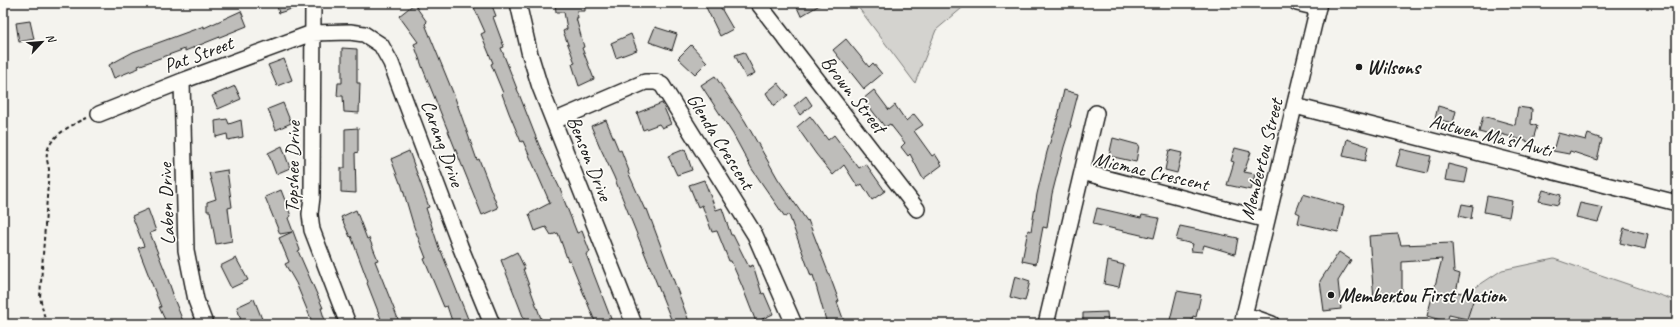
<svg xmlns="http://www.w3.org/2000/svg" width="1680" height="327" viewBox="0 0 1680 327" font-family="Caveat,sans-serif">
<rect width="100%" height="100%" fill="#f4f3ee"/>
<filter id="ink" filterUnits="userSpaceOnUse"><feTurbulence type="fractalNoise" baseFrequency=".025" numOctaves="2"/><feDisplacementMap in="SourceGraphic" scale="8" xChannelSelector="R" yChannelSelector="G"/><feConvolveMatrix kernelMatrix="1 2 1 2 8 2 1 2 1" color-interpolation-filters="sRGB"/></filter>
<g filter="url(#ink)">
<path fill="#d4d3cf" stroke="#787876" d="M 855,3 L 968,3 L 936,30 L 915,83 Z
M 1554,259 L 1677,301 L 1677,324 L 1455,324 L 1467,293 L 1502,270 Z"/>
<path fill="#bebdba" stroke="#1c1c1c" d="M 276,3 L 304,3 L 304,5 L 279,13 Z
M 472,3 L 491,3 L 496,16 L 493,17 L 504,47 L 501,48 L 539,145 L 563,195 L 562,195 L 577,233 L 582,231 L 590,252 L 586,254 L 613,324 L 596,324 L 570,260 L 568,261 L 558,233 L 551,235 L 546,227 L 535,231 L 529,214 L 550,203 L 523,141 L 521,142 L 509,113 L 502,94 L 503,93 L 491,64 L 493,63 L 481,34 L 485,32 Z
M 555,3 L 585,3 L 585,11 L 577,11 L 578,18 L 576,18 L 584,47 L 582,48 L 594,79 L 579,86 L 572,64 L 575,63 L 563,31 L 567,29 L 564,12 L 556,12 Z
M 704,3 L 718,3 L 733,29 L 720,36 Z
M 795,3 L 823,3 L 801,16 Z
M 414,4 L 427,22 L 425,24 L 454,95 L 477,160 L 479,159 L 498,208 L 482,215 L 423,69 L 414,44 L 418,42 L 399,16 Z
M 241,11 L 247,26 L 185,51 L 185,49 L 138,66 L 139,68 L 114,78 L 109,65 L 133,52 L 204,26 L 204,28 Z
M 30,21 L 34,39 L 19,42 L 16,23 Z
M 655,27 L 677,34 L 672,50 L 649,42 Z
M 631,34 L 637,50 L 616,58 L 611,43 Z
M 846,39 L 869,67 L 873,63 L 882,74 L 864,89 L 833,50 Z
M 691,45 L 707,62 L 695,74 L 678,58 Z
M 342,48 L 357,49 L 357,83 L 360,83 L 359,113 L 344,112 L 343,96 L 337,96 L 338,83 L 342,83 Z
M 744,52 L 755,73 L 746,78 L 735,55 Z
M 284,59 L 292,80 L 277,86 L 268,65 Z
M 715,76 L 745,121 L 778,179 L 807,221 L 808,220 L 832,282 L 839,301 L 837,302 L 845,324 L 827,324 L 813,275 L 811,276 L 789,215 L 785,217 L 752,169 L 733,134 L 701,85 Z
M 778,83 L 788,95 L 774,106 L 766,93 Z
M 235,86 L 241,99 L 218,109 L 212,96 Z
M 874,90 L 889,110 L 895,105 L 906,121 L 914,114 L 923,125 L 914,131 L 932,156 L 935,154 L 942,165 L 923,179 L 910,154 L 908,156 L 901,147 L 905,143 L 890,124 L 885,127 L 863,99 Z
M 1064,90 L 1078,94 L 1070,125 L 1071,125 L 1064,147 L 1052,194 L 1047,228 L 1043,227 L 1036,264 L 1022,261 L 1028,230 L 1031,231 L 1037,194 L 1047,152 L 1059,113 Z
M 806,96 L 812,105 L 800,115 L 794,106 Z
M 283,103 L 291,123 L 276,130 L 268,109 Z
M 662,103 L 671,124 L 662,128 L 659,124 L 643,130 L 637,113 Z
M 1438,106 L 1456,111 L 1453,123 L 1435,119 Z
M 1518,107 L 1532,109 L 1531,124 L 1537,126 L 1532,143 L 1501,134 L 1500,138 L 1479,132 L 1483,116 L 1515,125 Z
M 810,116 L 828,140 L 834,135 L 859,168 L 866,164 L 885,191 L 872,200 L 862,184 L 858,187 L 844,165 L 833,175 L 816,154 L 797,127 Z
M 227,119 L 229,124 L 241,120 L 243,137 L 228,140 L 227,134 L 216,137 L 215,121 Z
M 606,120 L 619,151 L 621,150 L 629,171 L 628,172 L 645,210 L 647,209 L 690,324 L 673,324 L 614,177 L 600,147 L 591,126 Z
M 358,128 L 358,152 L 355,153 L 356,193 L 341,192 L 341,168 L 345,168 L 345,129 Z
M 1558,133 L 1586,140 L 1588,134 L 1602,139 L 1597,160 L 1570,151 L 1569,154 L 1553,151 Z
M 1113,138 L 1139,145 L 1136,162 L 1109,156 Z
M 1347,139 L 1368,146 L 1365,161 L 1343,156 Z
M 282,146 L 290,168 L 276,174 L 268,153 Z
M 1235,148 L 1251,152 L 1244,172 L 1255,174 L 1251,190 L 1227,185 L 1234,162 L 1231,161 Z
M 685,149 L 692,170 L 677,175 L 668,156 Z
M 1401,149 L 1431,156 L 1427,173 L 1396,166 Z
M 1169,150 L 1182,153 L 1177,173 L 1165,170 Z
M 409,151 L 429,207 L 426,208 L 440,251 L 441,251 L 470,324 L 453,324 L 447,306 L 444,307 L 424,259 L 426,258 L 414,227 L 401,183 L 400,183 L 391,159 Z
M 1448,164 L 1468,169 L 1465,183 L 1445,180 Z
M 227,170 L 232,207 L 228,208 L 232,241 L 216,244 L 210,211 L 207,211 L 207,202 L 216,199 L 209,173 Z
M 704,180 L 716,210 L 722,208 L 731,235 L 733,235 L 749,267 L 753,265 L 762,294 L 764,293 L 773,314 L 756,322 L 742,286 L 731,261 L 729,261 L 717,231 L 712,232 L 702,205 L 698,207 L 689,185 Z
M 281,190 L 291,216 L 288,218 L 300,250 L 298,251 L 323,308 L 321,308 L 326,324 L 313,324 L 296,283 L 285,264 L 289,262 L 279,238 L 292,232 L 280,234 L 265,197 Z
M 1543,190 L 1561,195 L 1558,205 L 1539,201 Z
M 1303,194 L 1344,206 L 1338,232 L 1298,223 L 1300,214 L 1296,212 Z
M 1487,196 L 1512,201 L 1509,217 L 1484,212 Z
M 1580,203 L 1603,208 L 1598,222 L 1576,217 Z
M 1462,204 L 1473,206 L 1471,219 L 1459,216 Z
M 1097,208 L 1141,218 L 1142,215 L 1159,218 L 1154,238 L 1093,224 Z
M 148,209 L 156,231 L 150,233 L 165,271 L 173,294 L 172,294 L 183,321 L 175,324 L 167,324 L 159,307 L 161,307 L 138,248 L 144,246 L 132,216 Z
M 356,210 L 367,239 L 369,238 L 378,260 L 375,261 L 400,324 L 383,324 L 367,283 L 368,282 L 351,236 L 350,237 L 341,217 Z
M 1180,226 L 1238,238 L 1235,254 L 1204,245 L 1202,252 L 1191,251 L 1193,244 L 1176,240 Z
M 1624,228 L 1648,234 L 1645,249 L 1620,243 Z
M 1398,234 L 1401,245 L 1452,243 L 1454,272 L 1460,274 L 1456,292 L 1475,295 L 1467,319 L 1449,315 L 1447,322 L 1427,316 L 1442,259 L 1402,262 L 1402,299 L 1374,300 L 1369,236 Z
M 517,252 L 525,269 L 523,269 L 543,324 L 526,324 L 501,260 Z
M 1339,252 L 1351,260 L 1338,281 L 1341,309 L 1324,311 L 1320,281 Z
M 236,258 L 248,280 L 231,288 L 220,266 Z
M 1108,261 L 1124,265 L 1119,287 L 1104,284 Z
M 1015,276 L 1030,281 L 1025,301 L 1010,297 Z
M 1177,291 L 1201,295 L 1196,317 L 1193,316 L 1191,324 L 1169,324 Z
M 254,299 L 262,319 L 250,324 L 242,324 L 237,307 Z
M 1107,312 L 1108,324 L 1083,324 L 1083,313 Z"/>
<g fill="none" stroke-linecap="round" stroke-linejoin="round">
<g stroke="#1c1c1c" stroke-width="18">
<path id="minor" d="M 313,3 L 312,197 L 310,214 L 312,230 L 348,324
M 518,3 L 529,51 L 540,87 L 634,324
M 758,3 L 917,209
M 1297,3 L 1318,8
M 182,81 L 186,250 L 196,300 L 205,324
M 1295,106 L 1677,203
M 99,114 L 182,81 L 312,33 L 350,32 L 364,34 L 381,45 L 391,63 L 460,246 L 492,324
M 554,121 L 645,82 L 656,82 L 662,85 L 755,235 L 794,324
M 1082,172 L 1096,113
M 1244,314 L 1272,324
M 1046,324 L 1082,172 L 1267,220
M 1242,324 L 1319,3"/>
</g>
<path stroke="#1c1c1c" stroke-width="2" stroke-dasharray="4 3" stroke-linecap="butt" d="M 46,324 L 40,297 L 49,169 C 48,164 46,158 47,153 C 49,136 73,124 87,118"/>
<use href="#minor" stroke="#fdfcf7" stroke-width="15"/>
</g>
</g>
<g fill="#1c1c1c" stroke="#fdfcf7" stroke-width="1.5">
<circle cx="1359" cy="67" r="4"/>
<circle cx="1331" cy="295" r="4"/>
</g>
<g text-anchor="middle" stroke-width="3.5" stroke-linejoin="round" paint-order="stroke">
<g font-size="20" fill="#1c1c1c" stroke="#fdfcf7">
<text transform="translate(198 54) rotate(-20)" y="7">Pat Street</text>
<text transform="translate(854 94) rotate(52)" y="7">Brown Street</text>
<text transform="translate(1491 135) rotate(14)" y="7">Autwen Ma'sl Awti</text>
<text transform="translate(721 141) rotate(58)" y="7">Glenda Crescent</text>
<text transform="translate(443 143) rotate(70)" y="7">Carang Drive</text>
<text transform="translate(590 158) rotate(68)" y="7">Benson Drive</text>
<text transform="translate(1261 159) rotate(-76)" y="7">Membertou Street</text>
<text transform="translate(292 167) rotate(-89)" y="7">Topshee Drive</text>
<text transform="translate(1151 171) rotate(13)" y="7">Micmac Crescent</text>
<text transform="translate(166 204) rotate(-92)" y="7">Laben Drive</text>
</g>
<g font-size="20" font-weight="bold" fill="#1c1c1c" stroke="#fdfcf7" text-anchor="start">
<text x="1367" y="74">Wilsons</text>
<text x="1339" y="302">Membertou First Nation</text>
</g>
</g>
<rect width="1680" height="327" fill="none" stroke="#fdfcf7" stroke-width="16"/>
<rect x="8" y="8" width="1664" height="311" fill="none" stroke="#1c1c1c" stroke-width="1.5" filter="url(#ink)"/>
<g transform="translate(42 42) rotate(64)" stroke="#fdfcf7" stroke-width="3" paint-order="stroke">
<path d="M0-3L7 15L0 10L-7 15Z" fill="#1c1c1c"/>
<text y="-6" font-size="11" font-weight="bold" text-anchor="middle" fill="#1c1c1c">N</text>
</g>
</svg>
